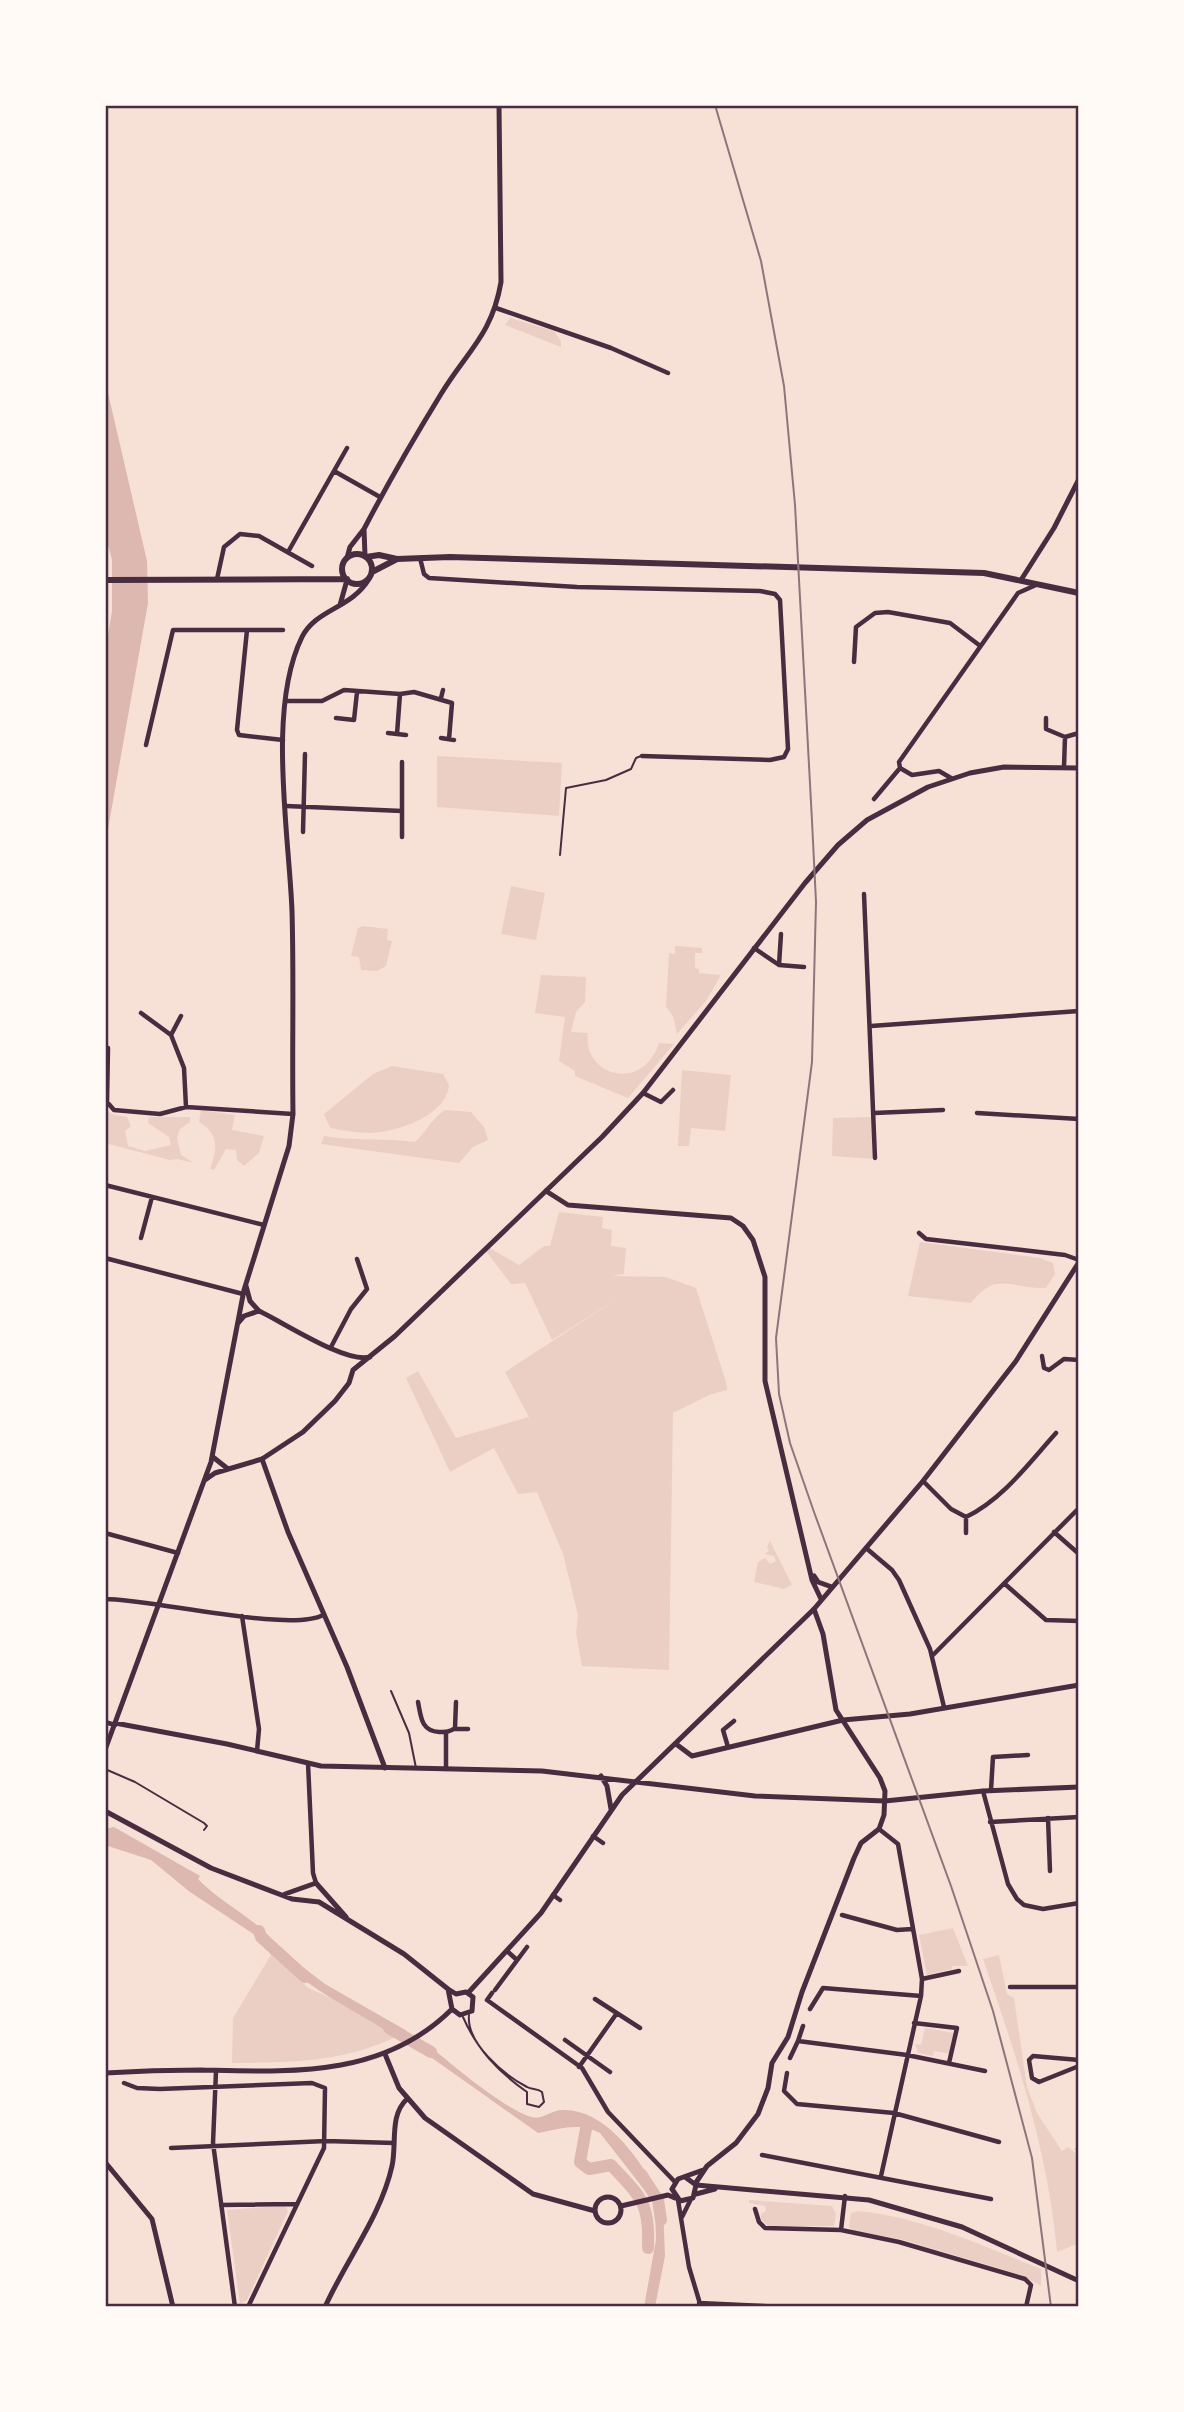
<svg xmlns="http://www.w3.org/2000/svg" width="1184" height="2412" viewBox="0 0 1184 2412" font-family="Ubuntu,sans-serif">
<rect width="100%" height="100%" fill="#f7e1d7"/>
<path fill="#ebcfc5" d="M 510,318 L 554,331 L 561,341 L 561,347 L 505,325 Z
M 437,756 L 562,763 L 559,816 L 437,807 Z
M 511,886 L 545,893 L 536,940 L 501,934 Z
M 363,926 L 388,929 L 387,940 L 392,941 L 386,966 L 377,971 L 361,970 L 359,957 L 351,956 L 358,928 Z
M 675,946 L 702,948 L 702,953 L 695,953 L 695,968 L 699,969 L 699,973 L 721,975 L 706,1001 L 677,1034 L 673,1016 L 666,1007 L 669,953 L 675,954 Z
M 541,975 L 586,977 L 585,1002 L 576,1012 L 571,1032 L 588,1033 C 582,1075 642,1094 659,1043 L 674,1044 L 628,1098 L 575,1076 L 575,1071 L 559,1061 L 565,1017 L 535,1013 Z
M 392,1066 L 443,1074 L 449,1085 C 447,1116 395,1133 369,1133 C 356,1133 342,1130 330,1128 L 324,1114 L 373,1074 Z
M 682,1070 L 731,1075 L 725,1131 L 691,1128 L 689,1146 L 678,1146 Z
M 105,1109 L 112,1114 L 127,1117 L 131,1126 L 125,1131 L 128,1146 L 145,1151 L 171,1145 L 169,1137 L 148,1123 L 149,1117 L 190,1117 L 190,1122 L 180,1129 L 177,1138 L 181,1155 L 194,1163 L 177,1159 L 170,1160 L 105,1143 Z
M 201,1110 L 235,1115 L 232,1130 L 264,1136 L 259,1153 L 244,1166 L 237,1160 L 236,1150 L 226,1149 L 214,1170 L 210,1169 C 217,1149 220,1134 199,1122 Z
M 445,1110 L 471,1112 L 484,1127 L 488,1140 L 473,1147 L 459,1163 L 321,1144 L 324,1136 C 355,1141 384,1138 415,1142 C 427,1131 431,1119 445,1110 Z
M 873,1117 L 873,1159 L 832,1156 L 833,1118 Z
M 559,1212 L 603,1217 L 602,1228 L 612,1230 L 611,1246 L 626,1248 L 624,1274 L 613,1276 L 666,1277 L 696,1288 L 726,1382 L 727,1390 L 709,1395 L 673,1413 L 669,1670 L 582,1666 L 576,1633 L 578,1615 L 563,1554 L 537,1492 L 518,1494 L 494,1448 L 450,1472 L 406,1378 L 418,1371 L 456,1438 L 529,1417 L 505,1372 L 620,1297 L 552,1340 L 525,1283 L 511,1284 L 485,1250 L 488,1247 L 519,1265 L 544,1246 L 550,1246 Z
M 920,1242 L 1040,1258 L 1053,1263 L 1055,1274 L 1046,1288 C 1012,1290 997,1269 971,1303 L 908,1296 Z
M 770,1541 L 792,1585 L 784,1589 L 754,1582 L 758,1562 L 765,1558 L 770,1564 L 776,1561 L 774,1556 L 765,1554 L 769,1551 L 767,1547 Z
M 953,1928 L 968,1966 L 952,1966 L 952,1969 L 927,1975 L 919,1935 Z
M 272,1953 L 308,1988 L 347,2005 L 396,2037 C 340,2063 292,2062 232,2063 L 233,2018 Z
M 999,1955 L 1007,1994 L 1014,1998 L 1027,2087 L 1037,2113 L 1062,2151 L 1068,2147 L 1079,2156 L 1079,2243 L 1057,2252 C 1048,2151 1016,2054 983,1959 Z
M 925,2028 L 954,2033 L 950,2054 L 934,2051 L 933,2056 L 918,2053 L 915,2044 L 921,2045 Z
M 749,2200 L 832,2206 L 836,2214 L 834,2226 L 768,2226 L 761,2219 L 761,2214 L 766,2211 L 765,2206 L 749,2203 Z
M 280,2206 L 286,2207 L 288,2211 L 247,2300 L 240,2304 L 227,2210 Z
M 858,2211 C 922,2217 983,2246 1041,2269 L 1041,2286 L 1021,2275 L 900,2239 L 854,2231 L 849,2227 L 851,2213 Z"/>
<path fill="#dcb8b0" d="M 105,380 L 147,561 L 148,603 L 105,846 L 105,653 L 112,611 L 112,560 L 105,533 Z
M 114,1827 L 200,1876 L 198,1879 C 220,1902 249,1915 271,1938 L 263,1945 L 255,1935 L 190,1892 L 151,1860 L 105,1845 L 105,1829 Z
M 296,1962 L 325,1984 L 407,2031 L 396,2037 C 361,2014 322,1996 290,1969 Z
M 423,2041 C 451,2063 496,2103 528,2116 C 542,2122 549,2110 563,2110 C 604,2109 635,2154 654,2185 L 643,2188 L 600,2133 C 578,2122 561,2129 538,2133 L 415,2046 Z
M 663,2205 L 665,2256 L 655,2307 L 644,2307 L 656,2240 L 655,2207 Z"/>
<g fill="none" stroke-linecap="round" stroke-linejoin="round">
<path stroke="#dcb8b0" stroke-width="12" d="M 259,1931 L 261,1937 L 305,1977
M 389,2028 L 431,2052
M 587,2123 L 580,2162 L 589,2169 L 611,2165 C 641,2197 650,2203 648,2248
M 641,2174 L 658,2200 L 661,2220"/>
<path stroke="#4a2c40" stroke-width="2" d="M 560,855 L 566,788 L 606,780 L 631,769 L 636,758 L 641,756
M 391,1691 L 409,1733 L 416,1768
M 105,1769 L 135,1782 L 204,1823 L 207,1826 L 204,1830
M 463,2017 C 477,2049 497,2071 527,2092 L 527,2104 L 539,2107 L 544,2102 L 542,2092 C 537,2088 532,2090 527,2087 C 504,2075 466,2043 469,2015"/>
<path stroke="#4a2c40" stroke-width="4.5" d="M 496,308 L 611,348 L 668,373
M 334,471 L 380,497
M 288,552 L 347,448
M 420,558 L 424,574 L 429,578 L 577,587 L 760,591 L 775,594 L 780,600 L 788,749 L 784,757 L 770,760 L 642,756
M 217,579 L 224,547 L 240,534 L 259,536 L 312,566
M 247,630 L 237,730 L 239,735 L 283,740
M 854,662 L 856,627 L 875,613 L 888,612 L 950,623 L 979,645
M 441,698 L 443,690
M 285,701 L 322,701 L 344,690 L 400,694 L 414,692 L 452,703 L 449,739
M 336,718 L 354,720 L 357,692
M 1046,718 L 1046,729 L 1065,737 L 1079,733
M 388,733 L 406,735
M 397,734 L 400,694
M 441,738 L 454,740
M 146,745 L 173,630 L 283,630
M 1064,767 L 1065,737
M 951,778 L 939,771 L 912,775 L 900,768 L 899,762 L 1018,593 L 1036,585
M 874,799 L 900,768
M 286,806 L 402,811
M 303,832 L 305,754
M 402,837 L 402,762
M 864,894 L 875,1158
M 754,948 L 779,965 L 781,934
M 779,965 L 804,967
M 141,1013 L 171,1035 L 184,1068 L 186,1107
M 871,1026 L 1079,1011
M 171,1035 L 181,1016
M 108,1048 L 107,1102 L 114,1110 L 160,1114 L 186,1107 L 293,1114
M 643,1093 L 661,1102 L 673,1090
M 874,1113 L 943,1110
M 977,1113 L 1079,1119
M 105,1185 L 264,1225
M 919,1233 L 926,1239 L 1065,1255 L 1079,1260
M 141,1238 L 152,1197
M 105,1258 L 243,1294
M 331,1347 L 351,1309 L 367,1289 L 357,1259
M 1042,1356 L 1044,1368 L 1049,1370 L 1064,1359 L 1079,1360
M 923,1481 L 951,1509 L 966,1517 C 1003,1499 1029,1463 1056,1433
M 966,1517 L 966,1533
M 1054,1532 L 1079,1554
M 105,1533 L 178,1553
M 866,1548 L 892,1570 L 899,1580 L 930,1649 L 944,1707
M 1005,1584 L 1046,1620 L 1079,1621
M 105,1599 C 151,1599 290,1633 323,1615
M 242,1616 L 259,1729 L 257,1751
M 932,1656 L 1079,1508
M 418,1702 C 421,1717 421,1731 439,1732 C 446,1732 450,1732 455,1728 L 456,1702
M 105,1722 L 115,1725
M 455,1729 L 468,1729
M 728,1747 L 723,1730 L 734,1721
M 308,1763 L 313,1873 L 316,1883
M 446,1769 L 446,1732
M 991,1790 L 993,1757 L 1028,1755
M 983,1791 L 1008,1884 L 1017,1899 L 1024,1905 L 1043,1909 L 1079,1903
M 1048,1818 L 1050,1871
M 990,1822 L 1079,1817
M 879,1829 L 898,1844 L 922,1979 L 921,1996 L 881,2176
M 593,1836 L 603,1843
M 553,1895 L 560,1900
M 842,1915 L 897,1930 L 912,1929
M 507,1951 L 517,1960
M 922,1979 L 959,1971
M 1010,1987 L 1079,1987
M 495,1990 L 527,1947
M 492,1993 L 487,2000 L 582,2068 L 608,2112 L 675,2182
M 595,1999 L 640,2028
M 810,2009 L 823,1988 L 921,1996
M 914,2023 L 957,2028 L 949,2063
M 803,2026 L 798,2041 L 907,2055 L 985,2071
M 565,2040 L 610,2072
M 790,2058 L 798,2041
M 1079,2060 L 1033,2056 L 1029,2060 L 1032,2078 L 1039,2082 L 1079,2066
M 579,2067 L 617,2013
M 216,2071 L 213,2143 L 235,2307
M 787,2073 L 784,2091 L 797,2104 L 894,2113 L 999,2142
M 124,2083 L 137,2088 L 160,2089 L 312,2083 L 325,2088 L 324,2148 L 248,2307
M 171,2148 L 326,2141 L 394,2143
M 1078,2149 L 1079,2145
M 762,2155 L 991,2199
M 678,2200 L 689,2267 L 701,2307
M 221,2205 L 297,2204
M 755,2209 L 759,2222 L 765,2228 L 841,2230 L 899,2242 L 1025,2279 L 1031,2285 L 1026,2307
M 682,2217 L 690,2201
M 841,2230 L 845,2196
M 699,2303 L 786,2307"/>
<path stroke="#4a2c40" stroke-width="5" d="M 1021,580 L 1054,528 L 1079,479
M 546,1191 L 568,1205 L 731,1218 L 743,1226 L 753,1240 L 765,1277 L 765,1381 L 812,1580 L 821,1599
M 262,1459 L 288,1532 L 347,1667 L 385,1768
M 814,1576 L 818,1582 L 832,1587
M 385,2054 L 399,2088 L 425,2118 L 533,2194 L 595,2211
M 105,2162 L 152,2219 L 173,2307
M 695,2184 L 707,2166 L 736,2143 L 758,2114 L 768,2088 L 772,2063 L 788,2037 L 802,1992 L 854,1858 L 861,1843 L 879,1829 L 884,1815 L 885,1791 L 880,1778 L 836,1710 L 823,1634 L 814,1609
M 696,2185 L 869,2200 L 962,2227 L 1079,2281
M 672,2189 L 680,2201 L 693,2198 L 696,2185 L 685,2177
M 672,2189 L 678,2179 L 703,2170
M 696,2194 L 715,2189
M595 2210a13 13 0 1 1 26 0a13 13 0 1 1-26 0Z
M 621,2206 L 668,2195 L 675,2198
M 325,2307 C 346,2260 381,2216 392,2166 C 397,2145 389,2115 407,2099"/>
<path stroke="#4a2c40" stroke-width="5" d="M 364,529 L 365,556
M 347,558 L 350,547 L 364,529 C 388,483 414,438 441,394 C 467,351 492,335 501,282 L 499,105
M 340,605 L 347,580
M 246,1286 L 250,1301 L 259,1311 C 283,1322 346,1364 370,1357
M 238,1323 L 244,1316 L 259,1311
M 213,1457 L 228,1469
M 205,1480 L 215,1473 L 262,1459 L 303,1432 L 335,1401 L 349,1383 L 353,1370 L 395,1336 L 602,1137 L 643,1093 L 805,883 L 838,845 L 867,820 L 928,787 L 970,773 L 1004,767 L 1079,768
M 115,1723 L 227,1744 L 321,1766 L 542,1771 L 755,1796 L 885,1801 L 983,1791 L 1079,1787
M 676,1744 L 692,1756 L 843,1720 L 910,1714 L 1079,1685
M 105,1750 L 211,1462 L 244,1290 L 289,1146 L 293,1114 C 292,1046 294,978 292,911 C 289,833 267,708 302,637 C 316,609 351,609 369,579
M 601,1776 L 607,1786 L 611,1809
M 105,1811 L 211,1868 L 292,1899 L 319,1902
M 285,1894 L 316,1883 L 346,1917
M 319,1902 L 404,1954 L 448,1989 L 456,1994 L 466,1992 L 473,1997
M 448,1989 L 452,2009 L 460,2015 L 472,2011 L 473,1997
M 468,1993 L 541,1913 L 622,1795 L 814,1609 L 923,1481 L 1016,1361 L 1079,1262
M 105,2073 C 137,2071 169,2070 201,2070 C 291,2072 383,2078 452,2009"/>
<path stroke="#4a2c40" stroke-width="6" d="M342 569a15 15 0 1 1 30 0a15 15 0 1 1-30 0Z
M 366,557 L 379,555 L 397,559
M 372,572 L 397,559 L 450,557 L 984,573 L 1079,593
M 105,580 L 347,579"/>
<path stroke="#8f747c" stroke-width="2" d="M 715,105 L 761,261 L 784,386 L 795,505 L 812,821 L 816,902 L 812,1062 L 776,1338 L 779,1394 L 790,1443 L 814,1512 L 951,1886 L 993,2011 L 1032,2158 L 1051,2307"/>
</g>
<rect width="1184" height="2412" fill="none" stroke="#fffaf5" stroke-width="214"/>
<rect x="107" y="107" width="970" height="2198" fill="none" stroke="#4a2c40" stroke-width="2.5"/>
</svg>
